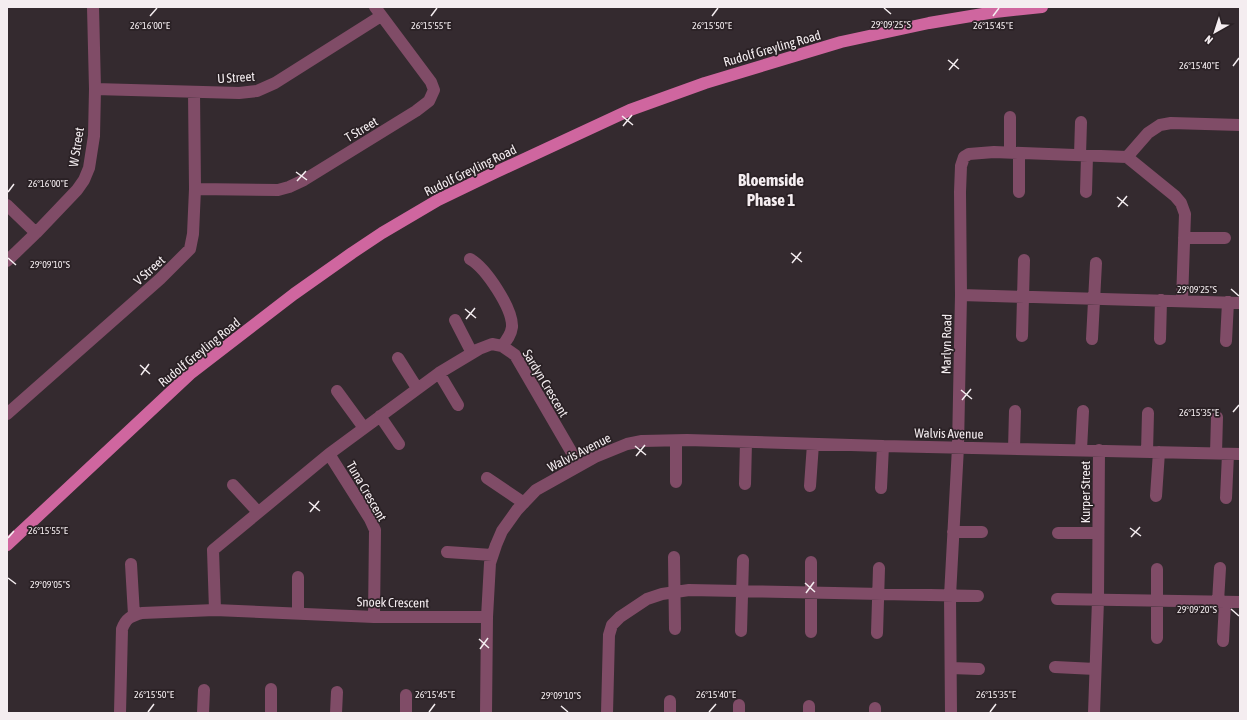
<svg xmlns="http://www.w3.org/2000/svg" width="1247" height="720" viewBox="0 0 1247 720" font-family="'Asap Condensed',sans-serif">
<rect width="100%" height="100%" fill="#342a2f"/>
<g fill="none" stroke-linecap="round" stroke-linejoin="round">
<path stroke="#804c67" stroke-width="12" d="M 95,89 L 239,93 L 257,91 L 275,83 L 381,16
M 1010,153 L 1010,117
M 1080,155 L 1081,122
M 1127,157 L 1148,133 L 1160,125 L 1171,123 L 1240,125
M 195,189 L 278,190 L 289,187 L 304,180 L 416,111 L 429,101 L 434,90 L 431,82 L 375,7
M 1019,192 L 1019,153
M 1086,192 L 1087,156
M 7,205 L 36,233
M 1184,238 L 1225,238
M 470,259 C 486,268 513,309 512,327 C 511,335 507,340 502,346
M 7,261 L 36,233 L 77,190 L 84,180 L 89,168 L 94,136 L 95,89 L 93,7
M 961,295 L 1240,303
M 455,320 L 472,353
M 1022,336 L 1024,260
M 1092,339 L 1096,263
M 1160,339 L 1161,300
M 1226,341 L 1228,302
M 398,358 L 417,388
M 439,373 L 458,405
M 337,391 L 364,428
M 7,414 L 160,279 L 190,249 L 193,234 L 195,189 L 194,92
M 380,416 L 399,444
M 676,441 L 676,482
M 1014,449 L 1015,411
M 1081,450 L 1083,411
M 1147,452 L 1148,413
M 1216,453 L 1217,417
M 329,454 L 370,519 L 375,530 L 374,617
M 487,478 L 524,503
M 745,484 L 746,442
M 233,485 L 258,512
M 810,486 L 813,444
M 881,488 L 883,446
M 1156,496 L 1159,452
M 1226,498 L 1228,454
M 953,532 L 982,532
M 1058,533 L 1098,533
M 447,552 L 492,555
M 674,557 L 675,629
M 131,564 L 134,615
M 1057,599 L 1240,602
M 1218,602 L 1220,568
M 215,610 L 213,550 L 329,454 L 439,373 L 479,349 L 492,344 L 502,346 L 515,355 L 579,465
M 298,614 L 298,577
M 741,631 L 743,560
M 811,632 L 811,562
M 877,633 L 879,568
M 1157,638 L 1157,569
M 1223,641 L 1225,602
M 1055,667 L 1095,669
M 951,668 L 979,669
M 670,701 L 670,713
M 120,713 L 122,629 C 126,618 131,616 142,613 L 215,610 L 374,617 L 487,617
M 203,713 L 204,690
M 271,713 L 271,689
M 336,713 L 337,692
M 406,713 L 406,695
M 486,713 L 487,617 L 490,563 L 496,545 L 502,531 L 517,510 L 536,490 L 595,457 L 627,444 L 642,441 L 687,440 L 883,446 L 1240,454
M 607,713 L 609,635 L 612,625 L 620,617 L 647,599 L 662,594 L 689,590 L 978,596
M 739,713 L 739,705
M 809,713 L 809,706
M 875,713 L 875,708
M 951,713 L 950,596 L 958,447 L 961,295 L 960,192 L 961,166 L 964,157 L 969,154 L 994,152 L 1127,157 L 1175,196 L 1181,203 L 1185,214 L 1182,301
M 1094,713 L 1098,600 L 1099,450"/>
<path stroke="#cf669f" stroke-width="12" d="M 7,545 L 190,374 L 294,294 L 352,253 L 382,233 L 438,200 L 494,173 L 630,110 L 705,83 L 841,42 L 929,23 L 995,12 L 1042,7"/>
</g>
<path fill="none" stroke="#f4edf0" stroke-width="1.5" d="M 884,8 L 891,14M 150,16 L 157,8M 431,16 L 437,8M 712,16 L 718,8M 993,16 L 999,8M 948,60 L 959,69M 1233,66 L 1239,58M 949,70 L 958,59M 622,116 L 633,125M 623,126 L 632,115M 296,172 L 307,180M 297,181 L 306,171M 8,192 L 14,184M 1117,197 L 1128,206M 1118,207 L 1127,196M 791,253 L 802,262M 8,258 L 16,265M 792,263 L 801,252M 1231,289 L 1239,296M 465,309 L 476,318M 466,319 L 475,308M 140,365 L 150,374M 141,375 L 149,364M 961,390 L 972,399M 962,400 L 971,389M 1233,412 L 1239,405M 635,446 L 646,455M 636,456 L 645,445M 309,502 L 320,511M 310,512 L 319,501M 1130,528 L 1141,536M 1131,537 L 1140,527M 8,538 L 14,531M 8,578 L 16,584M 805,583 L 815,592M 806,593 L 814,582M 1231,609 L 1239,616M 479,639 L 489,648M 480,649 L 488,638M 561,706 L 568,712M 148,712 L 154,704M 429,712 L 435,704M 709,712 L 716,704M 990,712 L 996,704"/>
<g text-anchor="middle" stroke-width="3.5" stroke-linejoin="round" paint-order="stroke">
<g font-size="13" fill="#f4edf0" stroke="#2a2125">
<text transform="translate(772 48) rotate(-16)" y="5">Rudolf Greyling Road</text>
<text transform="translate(236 77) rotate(-4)" y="5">U Street</text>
<text transform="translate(361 129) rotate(-31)" y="5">T Street</text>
<text transform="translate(76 147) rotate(-81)" y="5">W Street</text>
<text transform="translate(470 170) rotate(-26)" y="5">Rudolf Greyling Road</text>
<text transform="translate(149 270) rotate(-42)" y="5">V Street</text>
<text transform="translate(946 344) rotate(-89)" y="5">Marlyn Road</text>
<text transform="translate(199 352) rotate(-39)" y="5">Rudolf Greyling Road</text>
<text transform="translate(546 383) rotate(59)" y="5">Sardyn Crescent</text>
<text transform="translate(949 433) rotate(1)" y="5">Walvis Avenue</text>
<text transform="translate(579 452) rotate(-27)" y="5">Walvis Avenue</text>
<text transform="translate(367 491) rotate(60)" y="5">Tuna Crescent</text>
<text transform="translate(1085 492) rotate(-90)" y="5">Kurper Street</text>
<text transform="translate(393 602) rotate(1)" y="5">Snoek Crescent</text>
</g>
<g font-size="17" font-weight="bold" fill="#f4edf0" stroke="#2a2125">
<text x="771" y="186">Bloemside<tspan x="771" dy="20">Phase 1</tspan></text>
</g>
</g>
<g font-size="10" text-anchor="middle" fill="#f4edf0" stroke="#2a2125" stroke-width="3.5" stroke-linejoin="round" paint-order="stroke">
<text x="891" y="28">29°09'25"S</text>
<text x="150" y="29">26°16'00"E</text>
<text x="431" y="29">26°15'55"E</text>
<text x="712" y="29">26°15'50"E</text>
<text x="993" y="29">26°15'45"E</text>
<text x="1199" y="69">26°15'40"E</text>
<text x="48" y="187">26°16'00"E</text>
<text x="50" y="268">29°09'10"S</text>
<text x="1197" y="293">29°09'25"S</text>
<text x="1199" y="416">26°15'35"E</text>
<text x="48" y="534">26°15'55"E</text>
<text x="50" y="588">29°09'05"S</text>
<text x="1197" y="613">29°09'20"S</text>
<text x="154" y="698">26°15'50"E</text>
<text x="435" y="698">26°15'45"E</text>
<text x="716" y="698">26°15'40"E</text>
<text x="996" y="698">26°15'35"E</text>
<text x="561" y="699">29°09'10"S</text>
</g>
<rect width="1247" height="720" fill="none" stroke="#f4edf0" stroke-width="16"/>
<g transform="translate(1215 32) rotate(219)" stroke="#2a2125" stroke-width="3" paint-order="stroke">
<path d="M0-3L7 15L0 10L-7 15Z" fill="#f4edf0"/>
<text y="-6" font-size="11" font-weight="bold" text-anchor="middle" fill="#f4edf0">N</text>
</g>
</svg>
